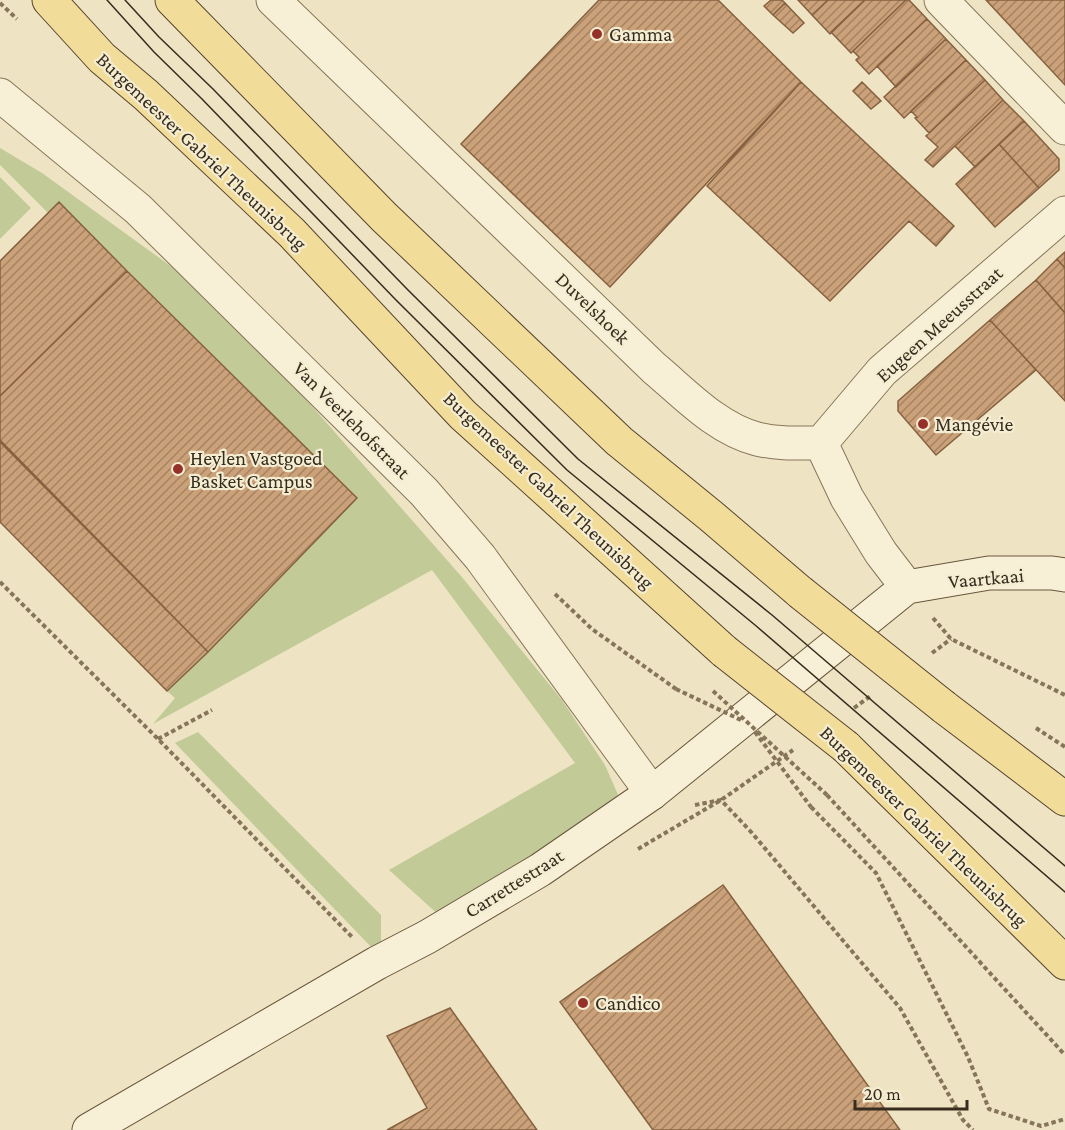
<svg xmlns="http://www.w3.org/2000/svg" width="1065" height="1130" viewBox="0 0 1065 1130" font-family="'Crimson Pro',serif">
<defs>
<pattern id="building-hatch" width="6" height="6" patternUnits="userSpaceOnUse" patternTransform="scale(1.5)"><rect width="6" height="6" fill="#cba179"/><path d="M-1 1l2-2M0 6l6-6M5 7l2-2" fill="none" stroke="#a68363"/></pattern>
</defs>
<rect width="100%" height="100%" fill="#eee4c3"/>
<path fill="#c2cb97" d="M 0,148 L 42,173 L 201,288 L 296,388 L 461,576 L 562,700 L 605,765 L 619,797 L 441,917 L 389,870 L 575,763 L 432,570 L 153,724 L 175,698 L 167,691 L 356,498 L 59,202 L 48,213 L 0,165 Z
M 0,177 L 31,208 L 0,239 Z
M 198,732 L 381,915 L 381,946 L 374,950 L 175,743 Z"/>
<path fill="url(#building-hatch)" stroke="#866140" stroke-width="1.5" d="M 599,0 L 718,0 L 801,82 L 610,287 L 461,144 Z
M 771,0 L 782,0 L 785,3 L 773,15 L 764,6 Z
M 798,0 L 828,0 L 812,15 Z
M 828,0 L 865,0 L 830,34 L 812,15 Z
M 865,0 L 906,0 L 851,53 L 831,32 Z
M 906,0 L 909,0 L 927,19 L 869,74 L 856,60 L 859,57 L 853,51 Z
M 986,0 L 1065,0 L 1065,85 Z
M 785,3 L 804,23 L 793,33 L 773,15 Z
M 927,19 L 946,39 L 896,87 L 877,66 Z
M 946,39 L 966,60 L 904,118 L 884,97 Z
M 966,60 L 985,80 L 929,133 L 915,118 L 917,117 L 911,111 Z
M 985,80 L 1003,100 L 933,167 L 925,160 L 938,147 L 926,136 Z
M 801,82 L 954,226 L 936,246 L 909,221 L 830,301 L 707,186 Z
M 862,82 L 881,101 L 871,109 L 853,91 Z
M 1003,100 L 1024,121 L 975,167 L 955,146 Z
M 1024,121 L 1059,159 L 1059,170 L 1039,188 L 999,144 Z
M 999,144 L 1039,188 L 995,227 L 956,184 Z
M 59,202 L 127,271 L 0,396 L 0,261 Z
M 1065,252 L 1065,268 L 1057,259 Z
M 1057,259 L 1065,268 L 1065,313 L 1036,280 Z
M 127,271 L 357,498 L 208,652 L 0,440 L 0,396 Z
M 1036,280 L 1065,313 L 1065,401 L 990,320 Z
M 990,320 L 1036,370 L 936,455 L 898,411 L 898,401 Z
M 0,442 L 208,652 L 167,691 L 0,522 Z
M 723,885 L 900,1130 L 653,1130 L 560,1002 Z
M 450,1008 L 537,1130 L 387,1130 L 427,1108 L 387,1036 Z"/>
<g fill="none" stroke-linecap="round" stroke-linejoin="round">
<g stroke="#87755a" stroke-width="35">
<path id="street" d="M 273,0 L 654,368 C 684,393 717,429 757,439 C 778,444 799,443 821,443
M 941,0 L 1065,128
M 0,95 L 138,209 L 424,492 L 480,557 L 652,793
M 821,443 L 882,371 L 1065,213
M 821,443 L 847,498 L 881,553 L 907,587"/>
</g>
<g stroke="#69563d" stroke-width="35">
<path id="secondary" d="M 89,1130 L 377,963 L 427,937 L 540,870 L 652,793 L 907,587 L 989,573 L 1052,573 L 1065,575"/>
</g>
<g stroke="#55432e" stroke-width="35">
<path id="primary" d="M 49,0 L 102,58 L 146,95 L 292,233 L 463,415 L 724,651
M 172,0 L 384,217 L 619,441 L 711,516 L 800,592
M 944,707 L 1065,799
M 846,747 L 1065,963"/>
</g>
<path stroke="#87755a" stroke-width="4" stroke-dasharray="4.5 3" stroke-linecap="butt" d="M 0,3 L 17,19
M 0,582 L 158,739 L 352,937
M 555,594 L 592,629 L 676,689
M 933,618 L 951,639 L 1065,695
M 932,653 L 951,639
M 854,708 L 872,695
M 1036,728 L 1065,747
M 158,739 L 212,710
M 827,795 L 1065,1055
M 695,805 L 721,800 L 752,833 L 900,1008 L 963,1120 L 973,1130
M 811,807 L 876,873 L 968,1057 L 989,1109 L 1041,1126 L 1065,1119
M 638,849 L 721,800 L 793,750"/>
<use href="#street" stroke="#f8f0d6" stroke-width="33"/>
<use href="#secondary" stroke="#f8f0d6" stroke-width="33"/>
<use href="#primary" stroke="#f1dc9a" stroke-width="33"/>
<path stroke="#372c1e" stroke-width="1.5" d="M 107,0 L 154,52 L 202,99 L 396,300 L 567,470 L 755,625 L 1065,892
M 125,0 L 159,37 L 213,89 L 407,289 L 578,459 L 772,615 L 1065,866"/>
<g stroke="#55432e" stroke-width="35" stroke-linecap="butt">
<path id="primary-bridge" d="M 800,592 L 944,707
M 724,651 L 846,747"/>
</g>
<path stroke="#87755a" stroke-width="4" stroke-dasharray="4.5 3" stroke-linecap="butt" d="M 676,689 L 743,721
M 713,691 L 827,795
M 755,732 L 811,807"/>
<use href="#primary-bridge" stroke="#f1dc9a" stroke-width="33"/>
</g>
<g fill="#96312a" stroke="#f5edd2" stroke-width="2">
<circle cx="597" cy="34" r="6"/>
<circle cx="923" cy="424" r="6"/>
<circle cx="178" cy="469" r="6"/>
<circle cx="583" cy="1003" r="6"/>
</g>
<g text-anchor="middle" stroke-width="4.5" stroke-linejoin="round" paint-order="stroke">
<g font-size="20" fill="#372c1e" stroke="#f5edd2" text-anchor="start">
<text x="609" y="41">Gamma</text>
<text x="935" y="431">Mangévie</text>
<text x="190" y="465">Heylen Vastgoed<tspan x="190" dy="23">Basket Campus</tspan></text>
<text x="595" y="1010">Candico</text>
</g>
<g font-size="20" fill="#372c1e" stroke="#f5edd2">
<text transform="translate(202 151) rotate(43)" y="7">Burgemeester Gabriel Theunisbrug</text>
<text transform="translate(593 308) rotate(44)" y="7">Duvelshoek</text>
<text transform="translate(939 324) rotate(-42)" y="7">Eugeen Meeusstraat</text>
<text transform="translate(352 420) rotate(45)" y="7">Van Veerlehofstraat</text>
<text transform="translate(549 490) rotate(43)" y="7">Burgemeester Gabriel Theunisbrug</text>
<text transform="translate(986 578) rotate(-5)" y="7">Vaartkaai</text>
<text transform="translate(924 826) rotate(44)" y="7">Burgemeester Gabriel Theunisbrug</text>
<text transform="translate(514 883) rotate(-32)" y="7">Carrettestraat</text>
</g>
</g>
<path d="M855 1100v9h112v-9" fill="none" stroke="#372c1e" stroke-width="3"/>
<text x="864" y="1100" font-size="18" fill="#372c1e" stroke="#f5edd2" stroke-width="4.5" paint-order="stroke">20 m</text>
</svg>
